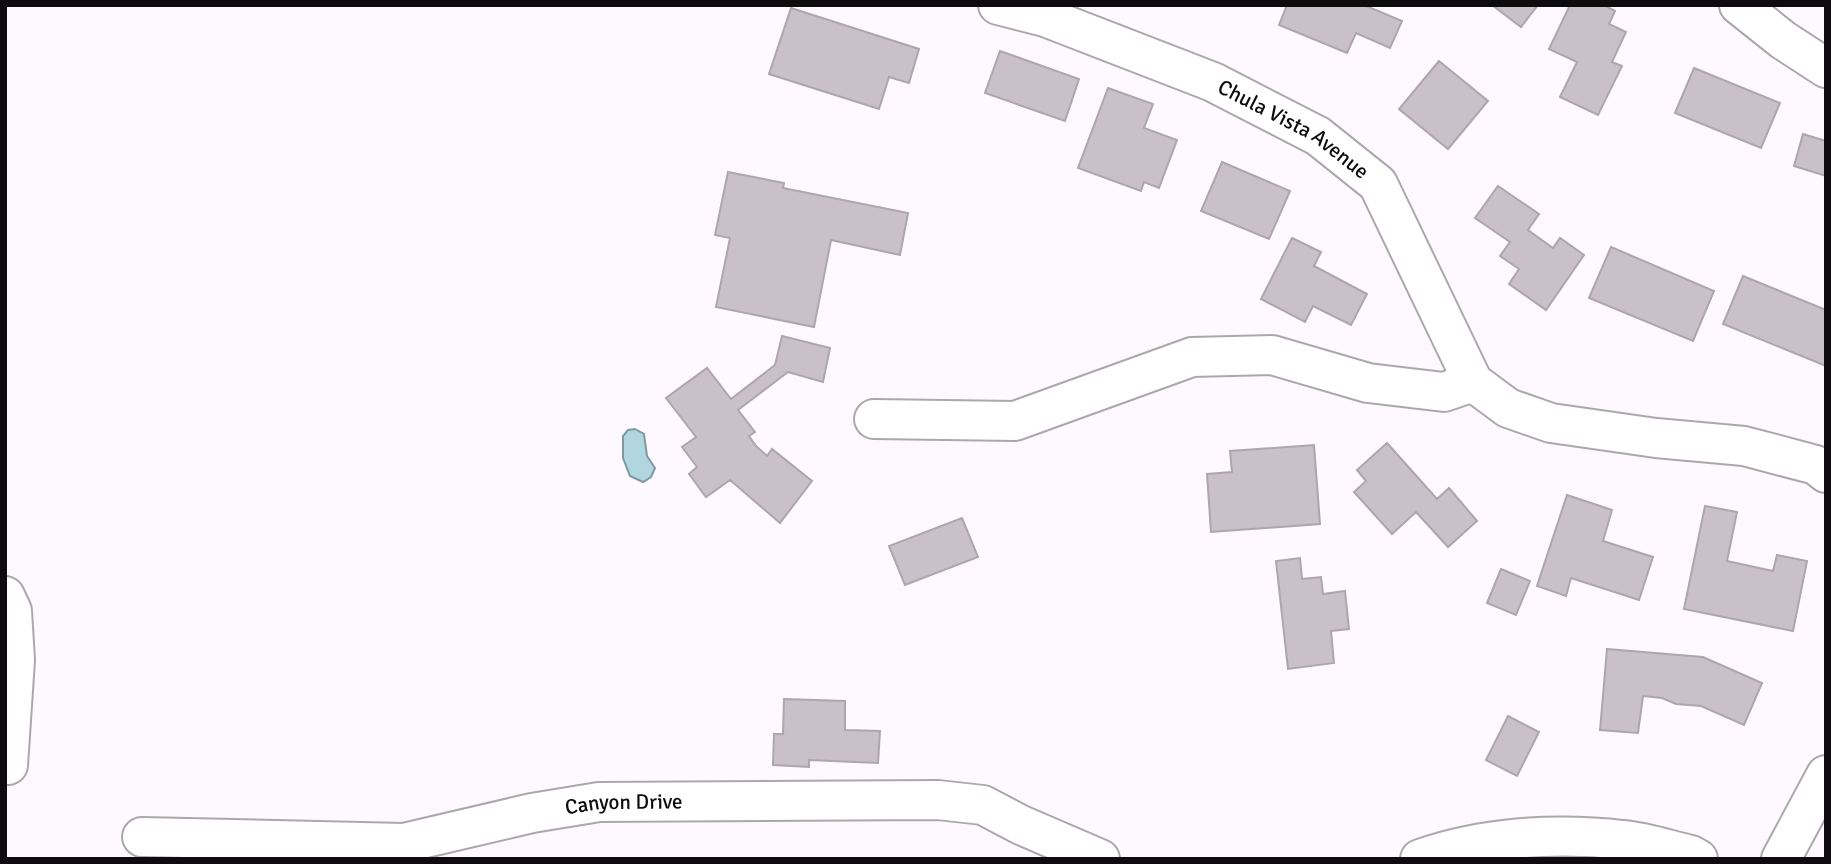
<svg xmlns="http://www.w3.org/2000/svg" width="1831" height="864" viewBox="0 0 1831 864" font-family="Signika,sans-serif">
<rect width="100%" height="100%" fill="#fef9fe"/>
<path fill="#b1d6e0" stroke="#8099a1" stroke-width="2" d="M 635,429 L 644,434 L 647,456 L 655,468 L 651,477 L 643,482 L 630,476 L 623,458 L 623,436 L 628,430 Z"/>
<path fill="#c9c0c9" stroke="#aea5ad" stroke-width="2" d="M 1287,5 L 1364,5 L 1402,21 L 1390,48 L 1356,33 L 1347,53 L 1279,25 Z
M 1492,5 L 1538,5 L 1521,27 Z
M 1570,5 L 1604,5 L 1615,11 L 1609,24 L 1626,32 L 1612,62 L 1622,66 L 1598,115 L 1560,97 L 1577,62 L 1549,49 Z
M 791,8 L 919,49 L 909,83 L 889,77 L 879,109 L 769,74 Z
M 1000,51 L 1079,79 L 1065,121 L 985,93 Z
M 1439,61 L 1488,101 L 1448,149 L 1399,109 Z
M 1694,68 L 1780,103 L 1761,148 L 1675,113 Z
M 1108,88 L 1153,104 L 1144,128 L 1177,140 L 1159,188 L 1144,182 L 1141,191 L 1078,168 Z
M 1803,134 L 1826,141 L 1826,176 L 1794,166 Z
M 1222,162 L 1290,191 L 1269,239 L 1201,211 Z
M 728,172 L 784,183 L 783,188 L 908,213 L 900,255 L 831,240 L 814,327 L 716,307 L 730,238 L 715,235 Z
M 1498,186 L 1539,214 L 1528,230 L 1553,248 L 1560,238 L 1584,255 L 1546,310 L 1509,284 L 1519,269 L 1500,256 L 1510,242 L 1475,218 Z
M 1292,238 L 1321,252 L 1314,266 L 1367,294 L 1351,325 L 1313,306 L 1305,322 L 1261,299 Z
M 1611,247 L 1714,291 L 1693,341 L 1589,298 Z
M 1743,276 L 1826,310 L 1826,366 L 1723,324 Z
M 782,336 L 830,348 L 823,382 L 788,372 L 738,410 L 755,432 L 749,436 L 756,446 L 767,456 L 772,449 L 812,481 L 780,523 L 730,480 L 706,497 L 689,474 L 697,467 L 682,447 L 696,437 L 666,398 L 707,368 L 731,399 L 775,365 Z
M 1387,443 L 1437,499 L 1449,488 L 1477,521 L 1448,547 L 1416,512 L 1392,534 L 1354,492 L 1366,481 L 1357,470 Z
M 1314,445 L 1320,524 L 1211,532 L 1207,474 L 1232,472 L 1230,451 Z
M 1567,495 L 1612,510 L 1603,541 L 1653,557 L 1639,600 L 1571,578 L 1566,596 L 1537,586 Z
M 1705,506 L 1737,512 L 1727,561 L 1773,571 L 1777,555 L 1807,561 L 1793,631 L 1684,609 Z
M 962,518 L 978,557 L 905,585 L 889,546 Z
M 1300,558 L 1302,579 L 1321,577 L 1323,594 L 1345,591 L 1349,629 L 1331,631 L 1334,663 L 1288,669 L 1276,561 Z
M 1501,569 L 1530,581 L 1516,615 L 1487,603 Z
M 1607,649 L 1703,657 L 1762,683 L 1744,725 L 1701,706 L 1676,704 L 1662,698 L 1643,696 L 1638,733 L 1600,730 Z
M 784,699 L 845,701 L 845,730 L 880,731 L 878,763 L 809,760 L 809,767 L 773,765 L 774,734 L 783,734 Z
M 1508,716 L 1539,732 L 1517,776 L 1486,760 Z"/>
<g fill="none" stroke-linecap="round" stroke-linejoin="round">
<g stroke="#aea6ae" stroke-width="42">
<g id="minor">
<path id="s1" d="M 998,5 L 1045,17 L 1213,82 L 1318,136 L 1378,184 L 1473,382"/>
<path d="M 1739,5 L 1783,40 L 1826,68"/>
<path d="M 874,419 L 1015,421 L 1192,357 L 1272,355 L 1368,383 L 1444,392 L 1473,382 L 1508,408 L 1551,423 L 1656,438 L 1744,446 L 1816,465 L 1826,473"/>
<path d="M 5,596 L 12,611 L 15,660 L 8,765"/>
<path id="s2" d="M 142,837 L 404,843 L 532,813 L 599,802 L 938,800 L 983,805 L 1021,825 L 1100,859"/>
<path d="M 1420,859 C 1483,837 1556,832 1623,840 C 1645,842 1669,850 1691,855 L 1698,859"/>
<path d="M 1781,859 L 1826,775"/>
</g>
</g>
<use href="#minor" stroke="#fff" stroke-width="38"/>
</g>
<g text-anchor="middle" stroke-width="5" stroke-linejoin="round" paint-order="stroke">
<g font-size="21" fill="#0e0b0e" stroke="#fff">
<text dy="7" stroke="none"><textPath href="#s1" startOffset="322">Chula Vista Avenue</textPath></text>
<text dy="7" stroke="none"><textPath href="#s2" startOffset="486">Canyon Drive</textPath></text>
</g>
</g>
<rect width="1831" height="864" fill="none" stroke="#0e0b0e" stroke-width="14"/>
</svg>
